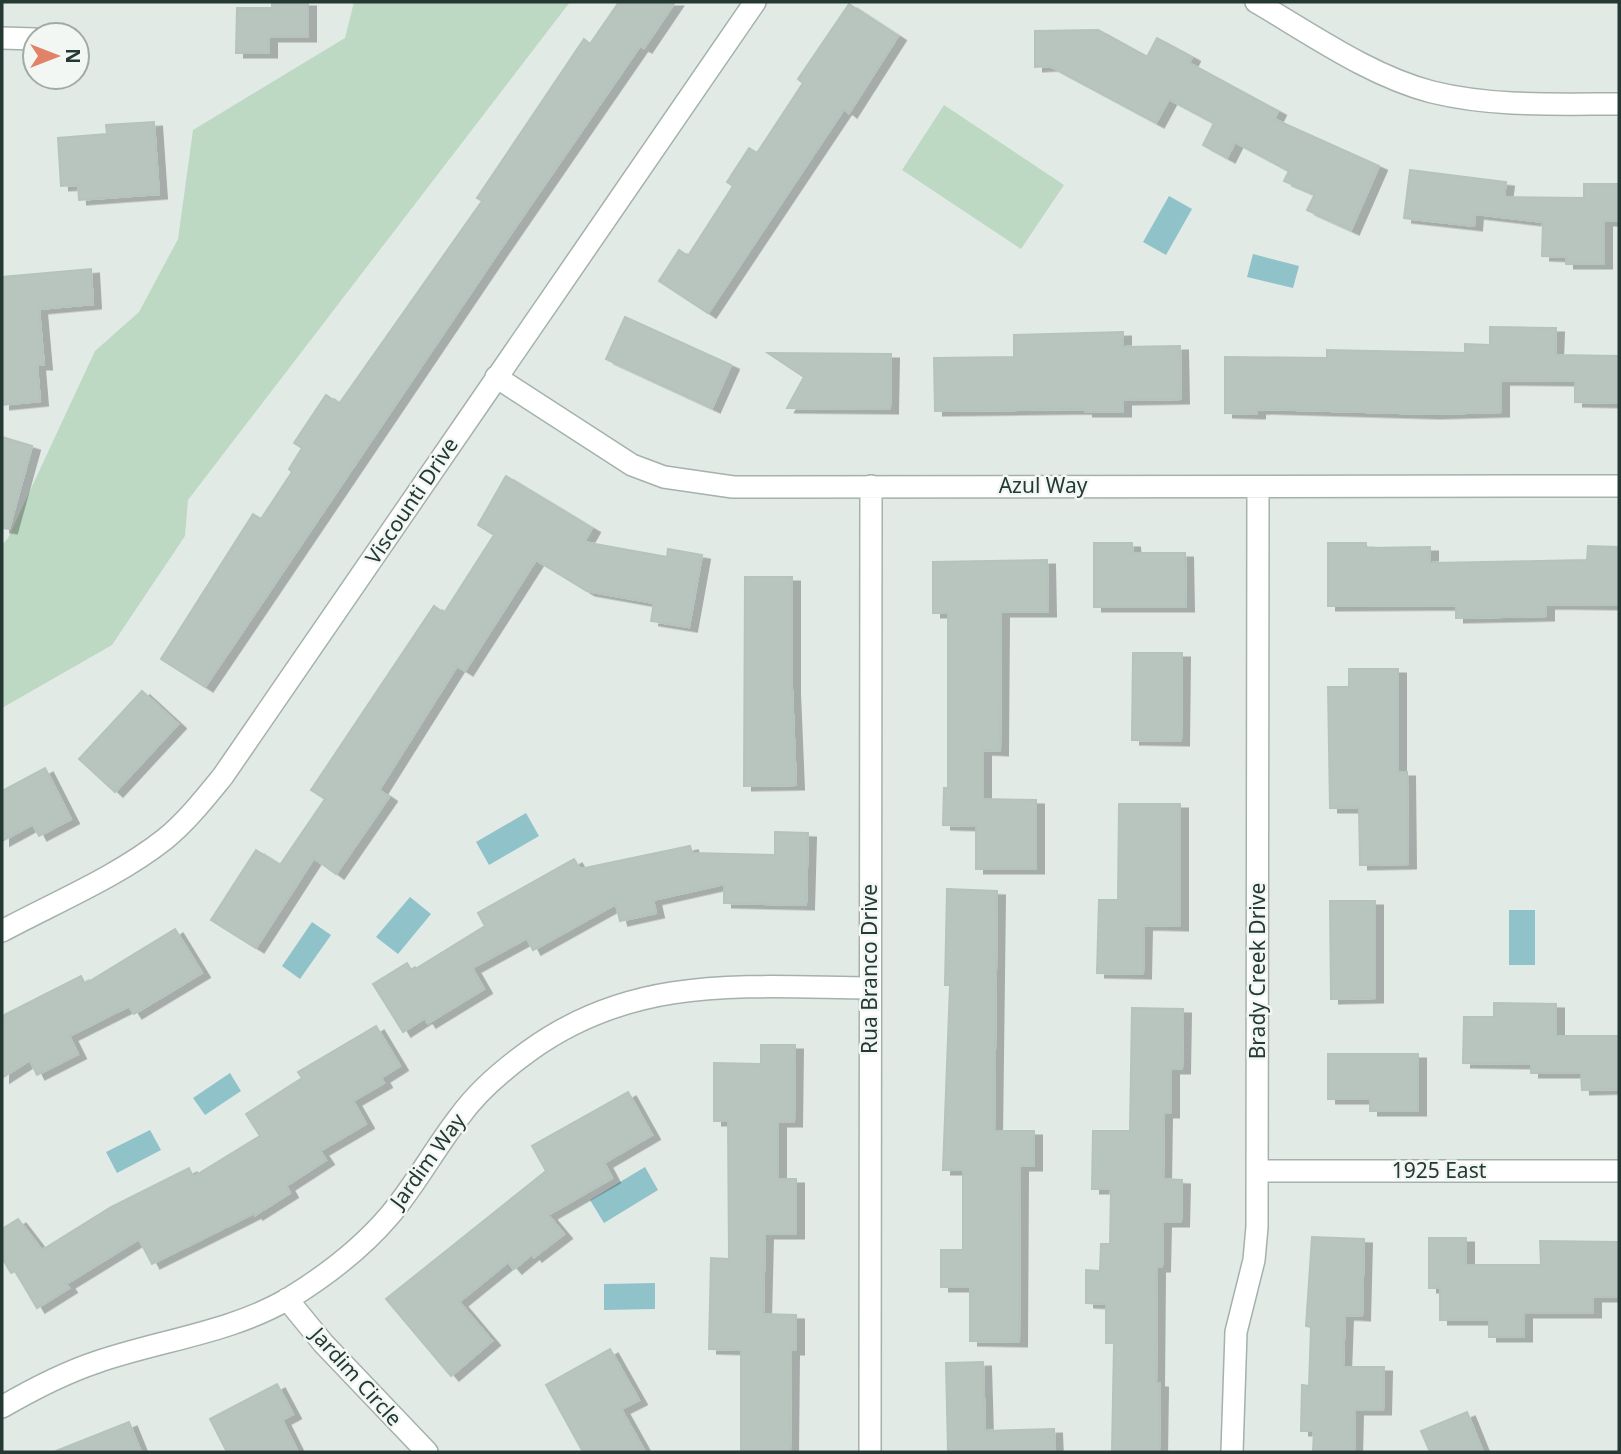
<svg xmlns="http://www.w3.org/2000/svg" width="1621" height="1454" viewBox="0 0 1621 1454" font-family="'Noto Sans',sans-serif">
<defs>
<filter id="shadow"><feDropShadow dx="8" dy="4.5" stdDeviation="0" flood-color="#0004"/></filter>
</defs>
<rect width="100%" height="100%" fill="#e2eae6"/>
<path fill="#bdd9c4" d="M 354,2 L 570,2 L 188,500 L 185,536 L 112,645 L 2,708 L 2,545 L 8,538 L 95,351 L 139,312 L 178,239 L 193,130 L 345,38 Z
M 944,105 L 1064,185 L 1021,249 L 902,170 Z"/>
<path fill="#90c2c9" d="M 1169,196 L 1192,209 L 1166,255 L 1143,242 Z
M 1253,254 L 1299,266 L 1293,288 L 1247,277 Z
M 526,813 L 539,836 L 489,865 L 476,842 Z
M 410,897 L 431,914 L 398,954 L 376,937 Z
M 1509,910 L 1535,910 L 1535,965 L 1509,965 Z
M 312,922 L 331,935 L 300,979 L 282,966 Z
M 230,1073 L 241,1091 L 205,1115 L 193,1098 Z
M 150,1130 L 161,1150 L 117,1173 L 106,1152 Z
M 645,1167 L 658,1190 L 604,1223 L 590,1200 Z
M 655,1283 L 655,1309 L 604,1310 L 604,1284 Z"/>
<path fill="#b8c5bf" stroke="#b5c3bd" stroke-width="2" filter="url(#shadow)" d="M 272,2 L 308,2 L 308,37 L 269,37 L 269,53 L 236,53 L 237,8 L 272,8 Z
M 619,2 L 675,2 L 644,48 L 640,46 L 499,251 L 205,687 L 161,659 L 253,514 L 261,519 L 292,472 L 289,469 L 302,448 L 294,443 L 326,395 L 339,404 L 482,201 L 477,198 L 584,39 L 590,44 Z
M 849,4 L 898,36 L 849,113 L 844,109 L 708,313 L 659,281 L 679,250 L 688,256 L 733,186 L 727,182 L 749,148 L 757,153 L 803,83 L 798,79 Z
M 1098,30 L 1147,57 L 1157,38 L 1192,57 L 1189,63 L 1278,111 L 1274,119 L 1379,166 L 1351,230 L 1307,210 L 1315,194 L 1284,181 L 1289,171 L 1235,142 L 1227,158 L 1203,145 L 1214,123 L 1169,99 L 1156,123 L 1050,66 L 1035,67 L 1035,31 Z
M 154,122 L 159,194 L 79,200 L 78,185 L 61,186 L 58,138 L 107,134 L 106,125 Z
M 1410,170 L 1506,182 L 1504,197 L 1584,198 L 1584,184 L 1618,184 L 1618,221 L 1604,221 L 1604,264 L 1566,264 L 1566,257 L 1542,256 L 1543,222 L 1475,214 L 1474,226 L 1404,218 Z
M 91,269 L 93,304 L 39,309 L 44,365 L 37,365 L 40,401 L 2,405 L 2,277 Z
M 625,317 L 731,365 L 712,408 L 606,359 Z
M 1490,327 L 1556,328 L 1555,355 L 1619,356 L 1619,403 L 1575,402 L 1575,381 L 1501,380 L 1501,412 L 1432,414 L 1257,409 L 1257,414 L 1225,413 L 1225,357 L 1327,358 L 1327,350 L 1465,353 L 1465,344 L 1490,345 Z
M 1123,332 L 1123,347 L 1180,346 L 1181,399 L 1123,400 L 1123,412 L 1085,412 L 1085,409 L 935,411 L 934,358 L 1014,357 L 1014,335 Z
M 768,353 L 891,354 L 890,409 L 787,408 L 804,377 Z
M 2,437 L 32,446 L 9,529 L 2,528 Z
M 506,476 L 592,528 L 584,542 L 667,557 L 668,549 L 702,555 L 689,627 L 651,621 L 654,603 L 587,591 L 536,560 L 465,671 L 457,666 L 379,790 L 389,797 L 336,874 L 314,858 L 256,948 L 211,920 L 256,850 L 280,865 L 325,799 L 311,790 L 434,606 L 444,613 L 494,535 L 478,525 Z
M 1094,543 L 1132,543 L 1133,553 L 1185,553 L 1186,607 L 1094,607 Z
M 1328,543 L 1366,543 L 1366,548 L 1430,547 L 1430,563 L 1587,560 L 1588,546 L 1619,547 L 1619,605 L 1546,604 L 1546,616 L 1456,618 L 1456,605 L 1328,606 Z
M 1047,560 L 1048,612 L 1001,612 L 1000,751 L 983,750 L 983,799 L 1036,800 L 1036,869 L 976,869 L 976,826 L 943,825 L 944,788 L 948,788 L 948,613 L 933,613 L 933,562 Z
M 745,577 L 792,577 L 792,689 L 796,785 L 744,786 Z
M 1133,653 L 1182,653 L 1181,741 L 1132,740 Z
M 1349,669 L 1398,669 L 1398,772 L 1407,772 L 1408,864 L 1360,865 L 1359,808 L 1330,808 L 1328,687 L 1349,687 Z
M 142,691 L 178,724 L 115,792 L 79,759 Z
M 45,768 L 71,819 L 39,836 L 33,824 L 2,841 L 2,791 Z
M 1119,804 L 1180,804 L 1180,926 L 1144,925 L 1143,974 L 1097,973 L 1099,900 L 1118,900 Z
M 775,832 L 808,833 L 806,905 L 724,903 L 724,884 L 653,900 L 656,913 L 620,921 L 616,904 L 533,950 L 527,938 L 472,968 L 484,989 L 428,1023 L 425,1018 L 403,1032 L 373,984 L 407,963 L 412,971 L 485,926 L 478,913 L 574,859 L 580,869 L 690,846 L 692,853 L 775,855 Z
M 947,889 L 997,891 L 994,1131 L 1034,1131 L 1034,1166 L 1020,1166 L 1019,1342 L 970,1341 L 970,1287 L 941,1287 L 941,1250 L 963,1250 L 963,1170 L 943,1170 L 950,985 L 945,985 Z
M 1330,901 L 1375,901 L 1375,998 L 1331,999 Z
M 175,929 L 202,973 L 134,1014 L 129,1006 L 69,1036 L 78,1054 L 37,1075 L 30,1060 L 2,1078 L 2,1016 L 81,976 L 85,984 Z
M 1494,1003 L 1556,1004 L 1556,1036 L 1619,1036 L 1619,1089 L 1582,1090 L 1581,1073 L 1531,1073 L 1531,1064 L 1463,1063 L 1464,1017 L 1494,1017 Z
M 1132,1008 L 1183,1009 L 1182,1069 L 1171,1069 L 1171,1113 L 1164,1113 L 1163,1179 L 1182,1180 L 1181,1222 L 1163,1222 L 1162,1267 L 1157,1267 L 1156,1383 L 1160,1383 L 1159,1452 L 1112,1452 L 1114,1343 L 1106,1343 L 1106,1304 L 1086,1303 L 1086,1270 L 1100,1271 L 1101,1244 L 1110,1244 L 1111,1189 L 1092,1189 L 1093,1131 L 1130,1131 Z
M 376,1026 L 400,1066 L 381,1078 L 384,1083 L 353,1101 L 366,1124 L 320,1151 L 326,1160 L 286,1186 L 290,1193 L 255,1215 L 254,1213 L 152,1264 L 139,1239 L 66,1284 L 69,1288 L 37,1308 L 15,1271 L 11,1273 L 2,1258 L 2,1229 L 18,1219 L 42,1250 L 111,1207 L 189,1168 L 193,1177 L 260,1136 L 246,1114 L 302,1078 L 298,1072 Z
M 761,1045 L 795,1045 L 794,1122 L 778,1122 L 778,1179 L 796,1179 L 796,1234 L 765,1234 L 763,1314 L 796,1315 L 796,1350 L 791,1350 L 790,1452 L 741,1452 L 741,1350 L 709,1349 L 711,1258 L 729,1259 L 728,1121 L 714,1121 L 714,1063 L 761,1064 Z
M 1328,1054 L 1418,1054 L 1418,1111 L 1370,1111 L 1370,1099 L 1328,1099 Z
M 628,1092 L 652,1135 L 604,1163 L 612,1178 L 548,1215 L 564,1234 L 534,1257 L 532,1254 L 514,1269 L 508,1262 L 459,1302 L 492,1341 L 451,1376 L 386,1299 L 546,1171 L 532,1146 Z
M 1312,1237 L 1364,1239 L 1362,1316 L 1345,1315 L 1343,1367 L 1384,1367 L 1383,1410 L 1355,1410 L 1354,1452 L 1313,1452 L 1314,1431 L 1301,1431 L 1302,1385 L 1309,1386 L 1311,1327 L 1306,1326 Z
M 1429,1238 L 1466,1238 L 1466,1265 L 1541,1265 L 1540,1241 L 1619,1242 L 1619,1297 L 1593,1297 L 1593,1313 L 1524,1313 L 1524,1337 L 1489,1337 L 1489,1320 L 1440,1320 L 1440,1288 L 1429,1288 Z
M 610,1349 L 639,1400 L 621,1409 L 645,1452 L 583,1452 L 546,1385 Z
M 983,1362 L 985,1431 L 1054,1429 L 1055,1452 L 948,1452 L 946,1363 Z
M 277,1384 L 293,1414 L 282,1420 L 298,1452 L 227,1452 L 210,1419 Z
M 1467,1412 L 1483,1452 L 1430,1452 L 1421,1431 Z
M 129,1422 L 141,1452 L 56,1452 L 56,1451 Z"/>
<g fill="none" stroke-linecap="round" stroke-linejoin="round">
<g stroke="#a5b1ad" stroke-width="24">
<path id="minor" d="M 1256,2 C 1311,34 1370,76 1432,92 C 1493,107 1557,104 1619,104
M 2,38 L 35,39
M 496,377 L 632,465 L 664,477 L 733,487 L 1619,486
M 2,931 C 56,902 117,877 165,839 C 187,821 205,798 223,776 L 755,2
M 1258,1171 L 1619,1171
M 287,1299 L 323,1343 L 427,1452
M 2,1407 C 33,1389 64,1373 97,1362 C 161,1340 229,1333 288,1299 C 324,1277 362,1248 390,1215 C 416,1184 435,1148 460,1116 C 478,1091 504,1069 529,1051 C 635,974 746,987 870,988
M 870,1452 L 871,486
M 1232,1452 L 1236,1332 L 1254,1260 L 1257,1227 L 1258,487"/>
</g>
<use href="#minor" stroke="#fff" stroke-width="21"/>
</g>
<g text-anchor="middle" stroke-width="5" stroke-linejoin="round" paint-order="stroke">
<g font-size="21" fill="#243933" stroke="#f2f7f4">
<text x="1043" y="493">Azul Way</text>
<text transform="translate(412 501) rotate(-56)" y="7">Viscounti Drive</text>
<text transform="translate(870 969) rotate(-90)" y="7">Rua Branco Drive</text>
<text transform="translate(1258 971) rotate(-90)" y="7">Brady Creek Drive</text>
<text transform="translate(428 1161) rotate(-54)" y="7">Jardim Way</text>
<text x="1439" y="1178">1925 East</text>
<text transform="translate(356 1377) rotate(48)" y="7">Jardim Circle</text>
</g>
</g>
<rect width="1621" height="1454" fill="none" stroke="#243933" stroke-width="7"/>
<g transform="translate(56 56) rotate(90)"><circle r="33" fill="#f2f7f4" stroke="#a0aba7" stroke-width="2"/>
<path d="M0-5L12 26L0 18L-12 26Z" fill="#e18269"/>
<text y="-10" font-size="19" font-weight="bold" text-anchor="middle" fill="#243933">N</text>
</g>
</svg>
